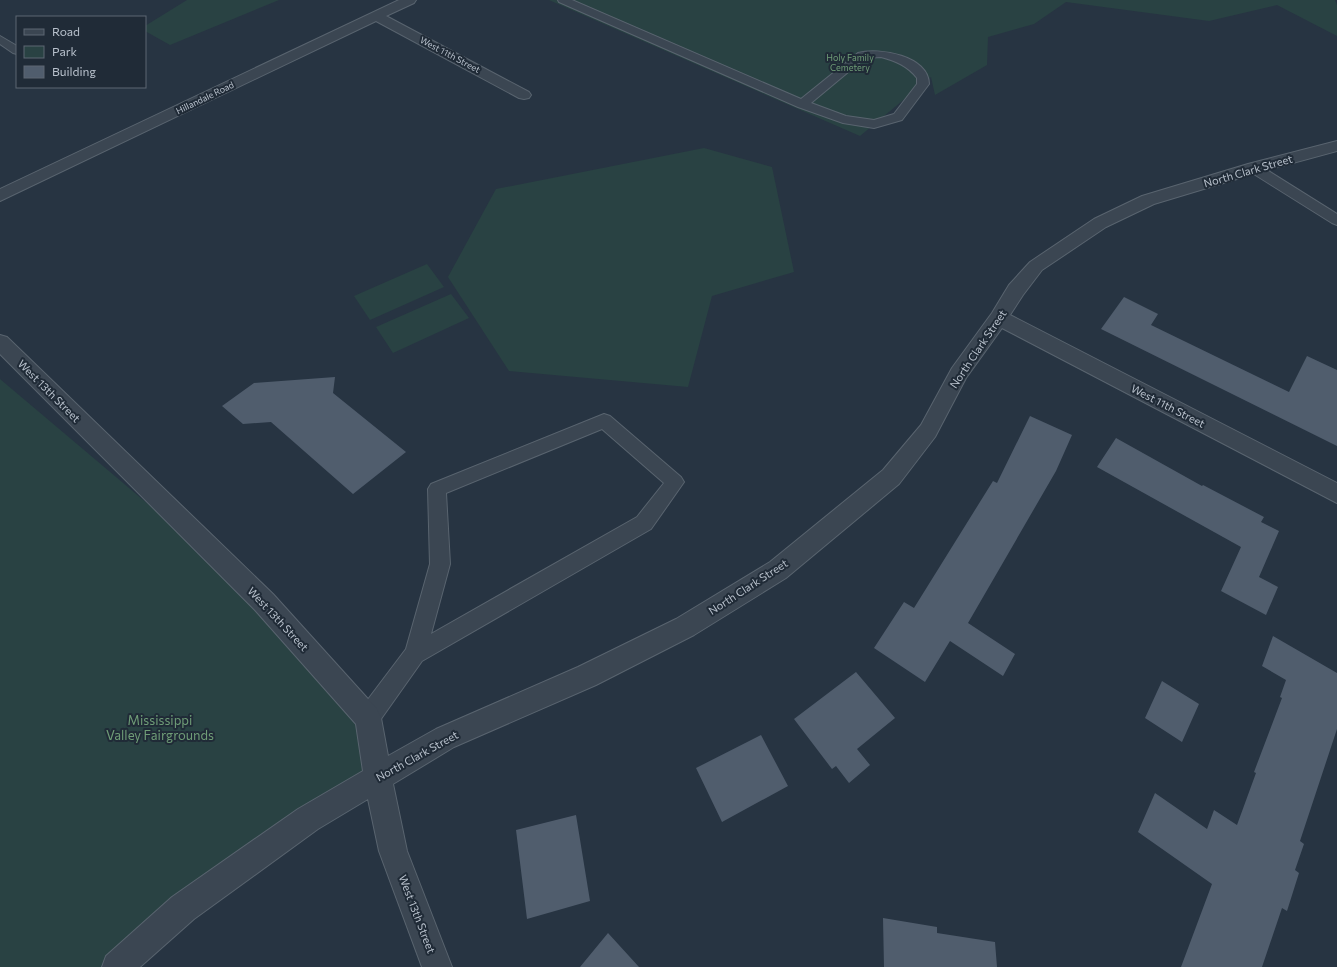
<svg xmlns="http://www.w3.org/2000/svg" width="1337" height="967" viewBox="0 0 1337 967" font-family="Commissioner,sans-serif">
<rect width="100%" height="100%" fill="#273442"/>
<path fill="#294243" d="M 187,0 L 279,0 L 170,45 L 145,31 L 145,26 Z
M 549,0 L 1335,0 L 1337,5 L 1337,36 L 1277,5 L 1209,21 L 1066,2 L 1034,24 L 988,37 L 987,65 L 935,95 L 931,77 L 860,136 Z
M 704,148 L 772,167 L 794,272 L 712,296 L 688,387 L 509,371 L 448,277 L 496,189 Z
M 427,264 L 444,287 L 370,320 L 354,296 Z
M 451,294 L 469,318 L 393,353 L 376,327 Z
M 0,379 L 264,602 L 368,718 L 378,778 L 117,967 L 0,967 Z"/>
<path fill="#505d6d" d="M 1124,297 L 1158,314 L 1151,325 L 1289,392 L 1307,356 L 1337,370 L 1337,446 L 1101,329 Z
M 335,377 L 333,393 L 406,452 L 353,494 L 271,422 L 243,424 L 222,406 L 254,383 Z
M 1030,416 L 1072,435 L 1056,471 L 968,623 L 1015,654 L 1003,676 L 950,641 L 925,682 L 874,648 L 904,602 L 914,608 L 993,481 L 997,483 Z
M 1116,438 L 1202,486 L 1203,485 L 1264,517 L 1261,522 L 1279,531 L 1259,577 L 1278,587 L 1266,615 L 1221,591 L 1241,547 L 1097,467 Z
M 1273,636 L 1337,673 L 1337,729 L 1300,841 L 1304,844 L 1295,870 L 1299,873 L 1287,911 L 1282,908 L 1262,967 L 1181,967 L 1212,884 L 1138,832 L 1155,793 L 1207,829 L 1214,810 L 1237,825 L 1256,773 L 1254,772 L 1282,698 L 1280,697 L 1286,680 L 1262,666 Z
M 856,672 L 895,718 L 857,749 L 870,765 L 849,783 L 836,766 L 832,769 L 794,719 Z
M 1162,681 L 1199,704 L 1182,742 L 1145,718 Z
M 761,735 L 788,786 L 722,822 L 696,768 Z
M 576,815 L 590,901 L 527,919 L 516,830 Z
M 883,918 L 937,927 L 937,933 L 995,942 L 997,967 L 884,967 Z
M 608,933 L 639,967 L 580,967 Z"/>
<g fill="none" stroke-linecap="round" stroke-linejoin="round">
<g stroke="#59646f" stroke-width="2">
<path id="service" d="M 558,0 L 572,0 L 801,99 L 858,53 C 879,47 929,56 929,84 L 902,120 L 874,128 L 843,123 L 798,107 L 559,2 ZM 881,57 C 896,61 908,66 917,78 L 917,84 L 894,114 L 874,120 L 846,116 L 811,103 L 865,58 Z
M 0,36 L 17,46 L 17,54 L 13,53 L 0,44 Z
M 1254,164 L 1259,165 L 1337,214 L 1337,225 L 1332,223 L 1249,171 L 1247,168 L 1249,165 Z
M 604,414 L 610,416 L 681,477 L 684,482 L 651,529 L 422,661 L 376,726 L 368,729 L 360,726 L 357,718 L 360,710 L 406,649 L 430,564 L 428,489 L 431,484 ZM 602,429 L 664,483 L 637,517 L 431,634 L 450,564 L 446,493 Z"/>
</g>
<g stroke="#59646f" stroke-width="2">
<path id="minor" d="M 399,0 L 416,0 L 414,3 L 386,16 L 529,92 L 531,95 L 529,98 L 524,99 L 519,98 L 376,21 L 0,201 L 0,189 Z
M 1337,141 L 1337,151 L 1260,172 L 1154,204 L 1106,227 L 1042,270 L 1023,295 L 1010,315 L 1337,483 L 1337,503 L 1002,328 L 966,378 L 935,437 L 899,484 L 786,578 L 694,635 L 596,685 L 454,747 L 393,784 L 407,851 L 452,967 L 422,967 L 379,851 L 368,799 L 318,829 L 194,919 L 140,967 L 102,967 L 106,956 L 172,897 L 298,809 L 363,771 L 356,724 L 255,610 L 0,354 L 0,335 L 7,337 L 273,594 L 377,709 L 381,718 L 388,756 L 436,729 L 578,667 L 676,619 L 770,562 L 883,470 L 921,425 L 952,368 L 992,313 L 1009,285 L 1030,262 L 1094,219 L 1142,196 L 1248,164 Z"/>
</g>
<use href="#service" fill="#3b4652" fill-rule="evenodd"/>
<use href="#minor" fill="#3b4652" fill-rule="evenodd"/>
</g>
<g text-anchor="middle" stroke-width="4" stroke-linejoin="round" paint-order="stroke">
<g font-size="9" fill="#b8c1cc" stroke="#202b37">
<text transform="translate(450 55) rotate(28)" y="3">West 11th Street</text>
<text transform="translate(205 98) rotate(-26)" y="3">Hillandale Road</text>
</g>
<g font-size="9" fill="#6f9d77" stroke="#202b37">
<text x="850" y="61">Holy Family<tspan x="850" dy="10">Cemetery</tspan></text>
</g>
<g font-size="11" fill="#b8c1cc" stroke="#202b37">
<text transform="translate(1248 171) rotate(-16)" y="4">North Clark Street</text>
<text transform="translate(978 349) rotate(-56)" y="4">North Clark Street</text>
<text transform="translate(49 391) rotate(45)" y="4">West 13th Street</text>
<text transform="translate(1168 406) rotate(27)" y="4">West 11th Street</text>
<text transform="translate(748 587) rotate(-33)" y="4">North Clark Street</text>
<text transform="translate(278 619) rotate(47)" y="4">West 13th Street</text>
<text transform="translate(417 756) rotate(-29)" y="4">North Clark Street</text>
<text transform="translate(417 914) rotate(69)" y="4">West 13th Street</text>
</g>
<g font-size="13" fill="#6f9d77" stroke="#202b37">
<text x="160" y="725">Mississippi<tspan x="160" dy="15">Valley Fairgrounds</tspan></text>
</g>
</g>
<rect x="16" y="16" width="130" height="72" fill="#202b37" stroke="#5d6773"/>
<rect x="24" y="29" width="20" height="6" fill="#3b4652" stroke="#5d6773"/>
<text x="52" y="36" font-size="12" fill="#b8c1cc">Road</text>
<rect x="24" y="46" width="20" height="12" fill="#294243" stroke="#5d6773"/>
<text x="52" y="56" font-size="12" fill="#b8c1cc">Park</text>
<rect x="24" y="66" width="20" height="12" fill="#505d6d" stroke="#5d6773"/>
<text x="52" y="76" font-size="12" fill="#b8c1cc">Building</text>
</svg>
